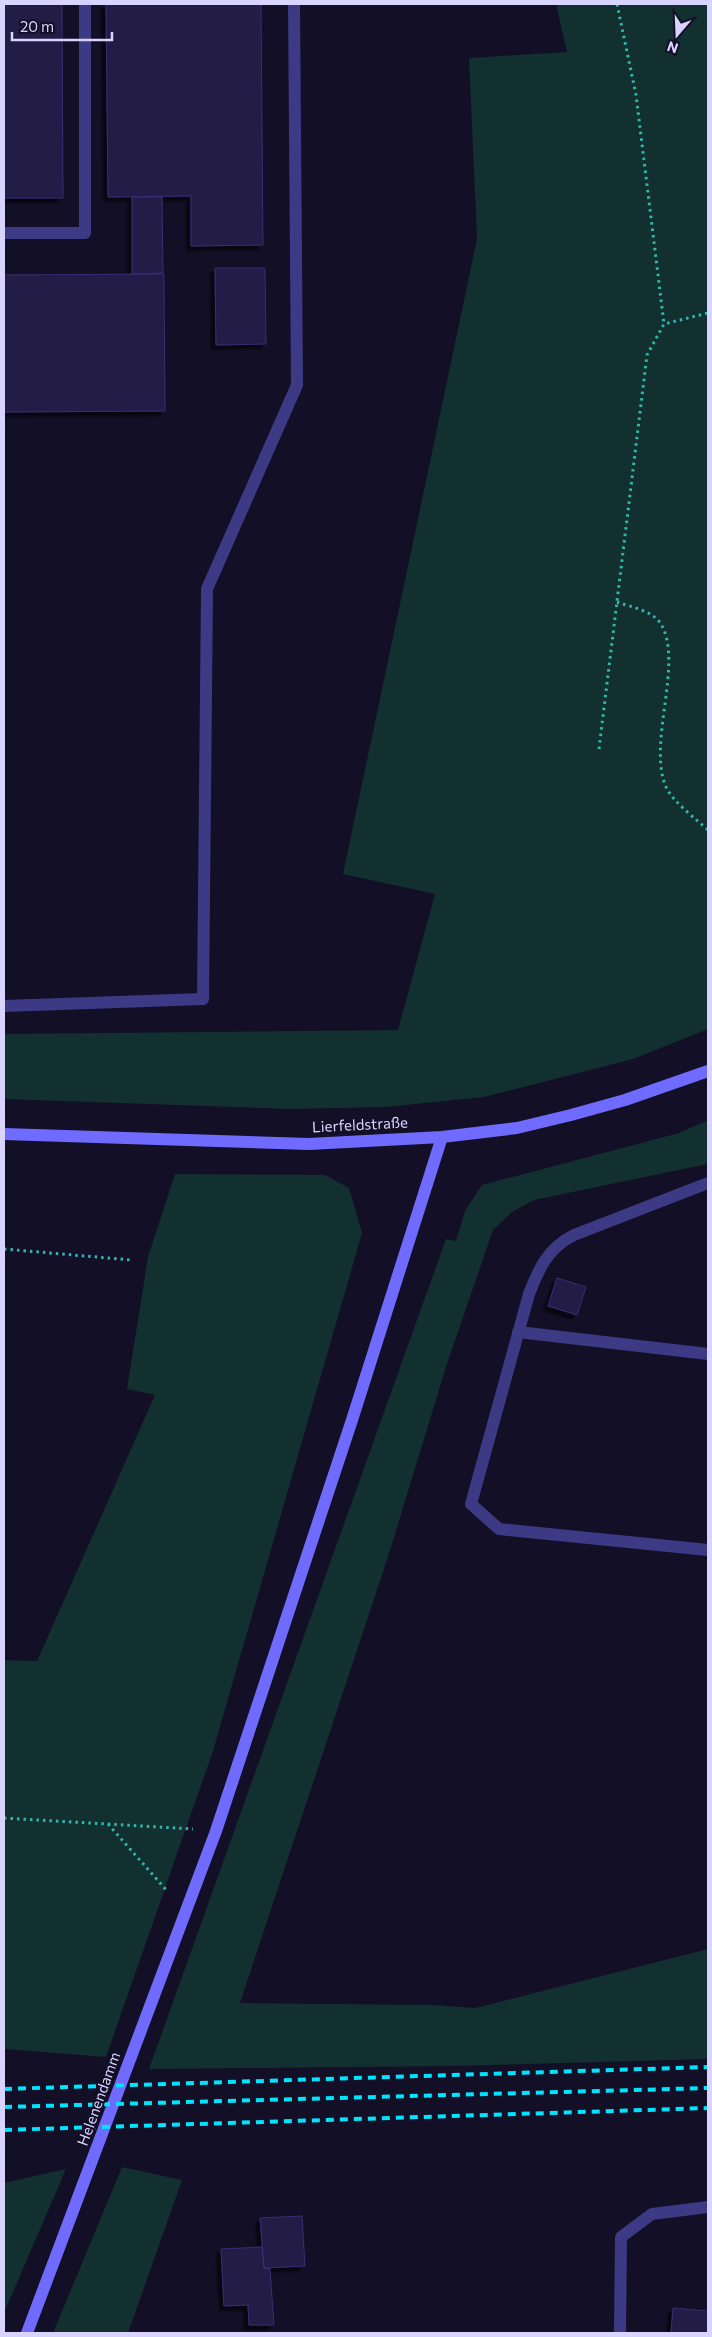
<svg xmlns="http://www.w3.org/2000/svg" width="712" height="2337" viewBox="0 0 712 2337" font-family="Commissioner,sans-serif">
<defs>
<filter id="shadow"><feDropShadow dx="-4.5" dy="4.5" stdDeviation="1" flood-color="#0009"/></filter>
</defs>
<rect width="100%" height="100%" fill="#130f26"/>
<path fill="#12302f" d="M 556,4 L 708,4 L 708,1029 L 633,1059 L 484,1097 L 386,1107 L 290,1109 L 4,1099 L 4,1034 L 398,1030 L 435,894 L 343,874 L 477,239 L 469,58 L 567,52 Z
M 708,1120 L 708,1164 L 534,1200 L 512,1212 L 493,1230 L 446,1367 L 387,1560 L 240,2003 L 434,2005 L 475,2008 L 708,1949 L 708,2059 L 452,2066 L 149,2069 L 446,1239 L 456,1241 L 465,1211 L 482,1185 L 679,1133 Z
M 175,1174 L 325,1175 L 349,1188 L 362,1233 L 213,1751 L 106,2057 L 4,2049 L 4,1660 L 37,1661 L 155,1395 L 127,1389 L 148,1257 Z
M 122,2167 L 182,2180 L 128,2333 L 53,2333 Z
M 66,2169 L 4,2313 L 4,2183 Z"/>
<path fill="#241b47" stroke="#3b2d73" filter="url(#shadow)" d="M 4,4 L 62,4 L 63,198 L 4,198 Z
M 106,4 L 261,4 L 263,245 L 191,246 L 191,196 L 108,197 Z
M 132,197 L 162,197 L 163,273 L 132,274 Z
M 215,268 L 265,268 L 266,344 L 216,345 Z
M 164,274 L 165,411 L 4,412 L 4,275 Z
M 557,1278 L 586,1287 L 577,1315 L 548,1306 Z
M 302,2216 L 305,2266 L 264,2268 L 260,2218 Z
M 262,2247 L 264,2268 L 270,2269 L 274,2325 L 249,2325 L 248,2305 L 224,2306 L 221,2249 Z
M 673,2308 L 708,2311 L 708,2333 L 671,2333 Z"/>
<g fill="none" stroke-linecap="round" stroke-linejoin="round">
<path stroke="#2fb8b0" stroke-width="3" stroke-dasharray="2.5 4" stroke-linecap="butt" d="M 617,4 L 636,95 L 664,324
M 617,602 C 631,607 653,611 661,624 C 684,663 647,743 666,787 C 672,801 696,819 708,830
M 599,749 L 647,355 L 664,324 L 708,313
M 4,1249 L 131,1260
M 4,1818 L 193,1829
M 108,1824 L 168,1892"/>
<path stroke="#3d3a85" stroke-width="12" d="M 4,233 L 85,233 L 85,4
M 4,1006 L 203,999 L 207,589 L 297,385 L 294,4
M 708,1183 L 574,1235 C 548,1248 539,1268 529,1294 L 471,1504 L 499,1529 L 708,1550
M 518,1332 L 708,1354
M 620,2333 L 621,2237 L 652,2214 L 708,2207"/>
<path stroke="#6f6bff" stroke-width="12" d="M 4,1134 L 309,1144 L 442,1137 L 517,1128 L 571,1115 L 625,1100 L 708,1071
M 27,2333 L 216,1831 L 352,1420 L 442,1137"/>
<path stroke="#00e5ff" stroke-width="4" stroke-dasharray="8 6" stroke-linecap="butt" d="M 4,2089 L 708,2067
M 4,2107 L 708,2088
M 4,2130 L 708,2108"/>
</g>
<g text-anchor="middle" stroke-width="4" stroke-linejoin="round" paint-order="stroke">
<g font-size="15" fill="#d9d4ff" stroke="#130f26">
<text transform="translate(360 1125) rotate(-3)" y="5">Lierfeldstraße</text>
<text transform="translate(99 2099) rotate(-70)" y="5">Helenendamm</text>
</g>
</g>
<rect width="712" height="2337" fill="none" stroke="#d9d4ff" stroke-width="10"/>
<g transform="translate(677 35) rotate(199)" stroke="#130f26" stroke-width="4" paint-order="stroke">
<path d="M0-4L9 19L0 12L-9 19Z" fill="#d9d4ff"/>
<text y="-8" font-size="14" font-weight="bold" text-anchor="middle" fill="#d9d4ff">N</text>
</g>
<path d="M12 32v8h100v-8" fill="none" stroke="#d9d4ff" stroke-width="2.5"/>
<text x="20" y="32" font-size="15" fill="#d9d4ff" stroke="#130f26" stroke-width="4" paint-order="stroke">20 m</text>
</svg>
